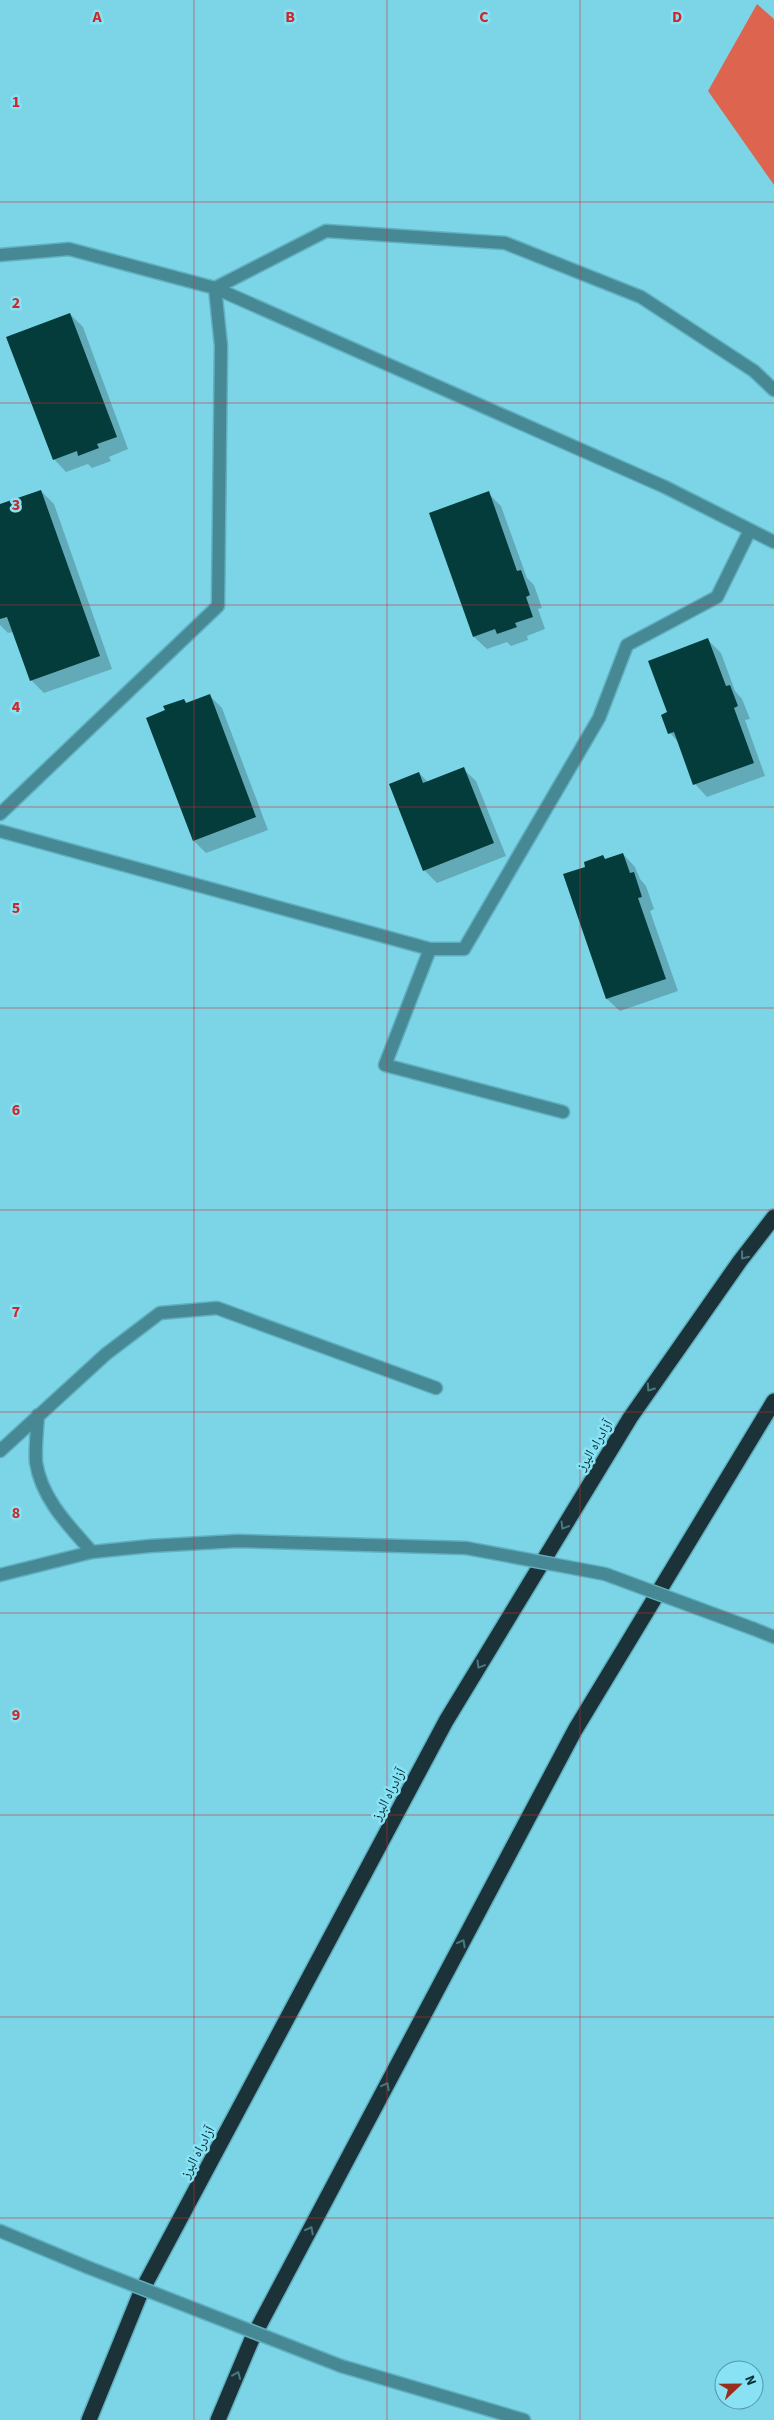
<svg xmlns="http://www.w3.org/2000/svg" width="774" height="2420" viewBox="0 0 774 2420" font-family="'Source Sans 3','Noto Naskh Arabic',sans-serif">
<rect width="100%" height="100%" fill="#7bd5e7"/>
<path fill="#dd654f" d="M 757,4 L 774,19 L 774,185 L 708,91 Z"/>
<path fill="#0003" d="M 70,314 L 83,327 L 128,449 L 109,457 L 111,461 L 92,468 L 88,464 L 66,472 L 54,459 Z
M 41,491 L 54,504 L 112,669 L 44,693 L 31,680 L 13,632 L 8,633 L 0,625 L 0,506 Z
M 488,493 L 501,506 L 527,578 L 534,585 L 542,608 L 538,609 L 545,629 L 527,636 L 528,640 L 511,646 L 507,642 L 487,649 L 474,637 L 431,513 Z
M 708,640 L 721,653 L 735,691 L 742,699 L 750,719 L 745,720 L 765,776 L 707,797 L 695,784 L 679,743 L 670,733 L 668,713 Z
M 210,696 L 222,708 L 268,830 L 206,853 L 194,841 L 167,711 L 184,700 L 188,704 Z
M 463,769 L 476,781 L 506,856 L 437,883 L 424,870 L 419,773 L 428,782 Z
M 623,854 L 635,867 L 640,879 L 646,886 L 654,909 L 650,911 L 678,991 L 620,1011 L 607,999 L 587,868 L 603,857 L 606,860 Z"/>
<path fill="#043c3b" d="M 70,313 L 117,437 L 97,444 L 99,448 L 78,456 L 77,451 L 53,460 L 6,337 Z
M 41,490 L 100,656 L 30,681 L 7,617 L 0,619 L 0,504 Z
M 489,491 L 517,571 L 521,570 L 530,595 L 526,597 L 533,617 L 515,623 L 517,627 L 497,634 L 495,629 L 473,637 L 429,513 Z
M 708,638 L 726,686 L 730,685 L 738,706 L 734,708 L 754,763 L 693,785 L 674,732 L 668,734 L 661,715 L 667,712 L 648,661 Z
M 210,694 L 256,817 L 193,841 L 146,718 L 165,710 L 163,706 L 184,699 L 186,703 Z
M 464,767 L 494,843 L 423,871 L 389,784 L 419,772 L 423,783 Z
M 623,853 L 630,873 L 634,872 L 642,897 L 638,898 L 666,979 L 606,999 L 563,874 L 585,867 L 584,862 L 603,855 L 605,859 Z"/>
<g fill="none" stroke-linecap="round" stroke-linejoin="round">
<g stroke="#61b0c0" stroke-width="15">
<path id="minor" d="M 0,255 L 69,249 L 215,288 L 665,487 L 774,542
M 0,814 L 218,606 L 221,346 L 215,288 L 326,231 L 505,243 L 641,297 L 754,371 L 774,390
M 0,831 L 430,949 L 385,1065 L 563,1112
M 430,949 L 464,949 L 599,718 L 627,645 L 717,597 L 750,530
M 38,1415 C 37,1430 35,1447 36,1462 C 41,1498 69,1526 92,1552
M 0,1451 L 106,1354 L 160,1313 L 217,1308 L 436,1388
M 0,1575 L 92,1552 L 150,1546 L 238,1541 L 466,1548
M 754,1629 L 774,1637
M 0,2231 L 87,2267
M 341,2366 L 524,2420"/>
</g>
<g stroke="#61b0c0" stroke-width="18">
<path id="highway" d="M 89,2420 L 141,2292 L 446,1721 L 630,1418 L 740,1261 L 774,1217
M 218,2420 L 252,2339 L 575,1730 L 774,1401"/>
</g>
<use href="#minor" stroke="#478895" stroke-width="12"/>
<use href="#highway" stroke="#1b3338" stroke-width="15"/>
<g stroke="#61b0c0" stroke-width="15" stroke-linecap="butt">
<path id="minor-bridge" d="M 466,1548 L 605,1574 L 754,1629
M 87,2267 L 341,2366"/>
</g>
<use href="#minor-bridge" stroke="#478895" stroke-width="12"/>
</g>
<defs><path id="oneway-chevron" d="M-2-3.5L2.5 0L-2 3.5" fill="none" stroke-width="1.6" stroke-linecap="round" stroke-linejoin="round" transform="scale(1.25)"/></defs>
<g stroke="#477983">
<use href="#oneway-chevron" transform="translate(744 1256) rotate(128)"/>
<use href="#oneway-chevron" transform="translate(650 1388) rotate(125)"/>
<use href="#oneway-chevron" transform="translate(564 1526) rotate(121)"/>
<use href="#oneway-chevron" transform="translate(480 1665) rotate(121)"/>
<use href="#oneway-chevron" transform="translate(462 1943) rotate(-62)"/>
<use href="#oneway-chevron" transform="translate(386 2086) rotate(-62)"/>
<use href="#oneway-chevron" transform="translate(310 2230) rotate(-62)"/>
<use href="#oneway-chevron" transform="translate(237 2375) rotate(-67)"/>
</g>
<path fill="none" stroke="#cc2829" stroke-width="1" stroke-opacity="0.55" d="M 194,0 L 194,2420M 387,0 L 387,2420M 580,0 L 580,2420M 0,202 L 774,202M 0,403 L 774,403M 0,605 L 774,605M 0,807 L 774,807M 0,1008 L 774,1008M 0,1210 L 774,1210M 0,1412 L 774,1412M 0,1613 L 774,1613M 0,1815 L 774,1815M 0,2017 L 774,2017M 0,2218 L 774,2218"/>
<g text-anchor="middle" stroke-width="5" stroke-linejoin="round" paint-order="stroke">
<g font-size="14" fill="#062f36" stroke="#88e2f4">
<text transform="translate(594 1445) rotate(-59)" y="5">آزادراه البرز</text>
<text transform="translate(388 1794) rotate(-62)" y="5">آزادراه البرز</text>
<text transform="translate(197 2152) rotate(-62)" y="5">آزادراه البرز</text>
</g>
</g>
<g font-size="16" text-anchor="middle" font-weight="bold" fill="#cc2829" stroke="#88e2f4" stroke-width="5" stroke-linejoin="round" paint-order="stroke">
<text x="97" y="22">A</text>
<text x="290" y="22">B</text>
<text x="484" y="22">C</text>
<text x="677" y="22">D</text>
<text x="16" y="107">1</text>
<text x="16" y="308">2</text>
<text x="16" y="510">3</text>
<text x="16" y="712">4</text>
<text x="16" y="913">5</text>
<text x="16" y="1115">6</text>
<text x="16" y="1317">7</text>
<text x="16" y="1518">8</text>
<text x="16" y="1720">9</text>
</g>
<g transform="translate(739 2385) rotate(68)"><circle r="24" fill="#88e2f4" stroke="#549aa8"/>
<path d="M0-4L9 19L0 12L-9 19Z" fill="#982f1d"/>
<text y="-8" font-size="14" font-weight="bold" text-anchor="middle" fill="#062f36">N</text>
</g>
</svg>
